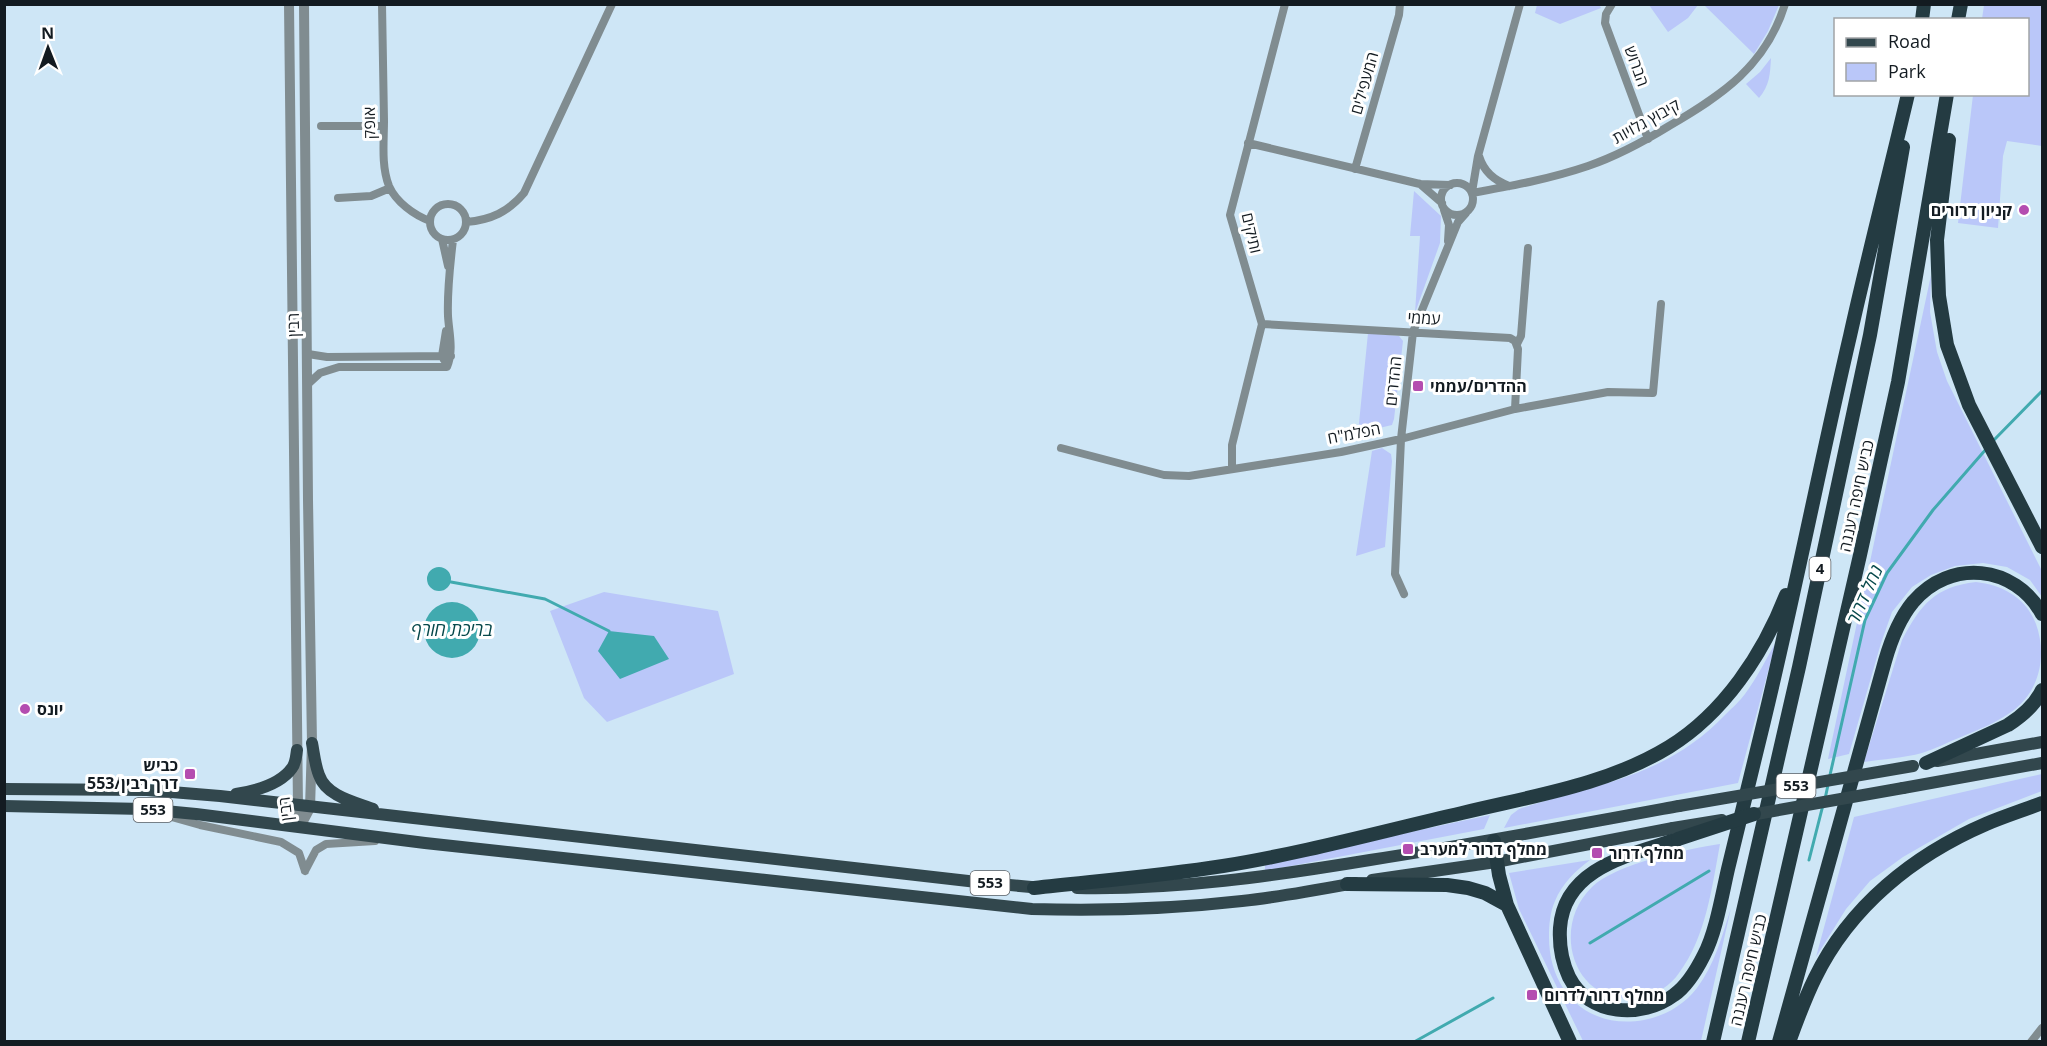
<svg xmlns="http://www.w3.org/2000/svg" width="2047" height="1046" viewBox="0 0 2047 1046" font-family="'Open Sans','Noto Sans Hebrew',sans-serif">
<rect width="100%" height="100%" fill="#cee6f6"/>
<path fill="#bac7f9" d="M 1599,4 L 1601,8 L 1560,24 L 1535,13 L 1537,5 Z
M 1649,5 L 1698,5 L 1688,18 L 1668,32 Z
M 1704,5 L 1779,5 L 1768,31 L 1754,54 Z
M 1984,5 L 2042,5 L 2042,146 L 2007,141 L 2003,156 L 1998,228 L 1958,223 L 1973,95 L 2028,94 L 2028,20 L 1982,19 Z
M 1771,58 C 1770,74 1770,85 1759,98 L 1746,84 L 1760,72 Z
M 1414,191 L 1441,216 L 1440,243 L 1415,313 L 1420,236 L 1410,236 Z
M 1931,275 L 1930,312 L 1937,352 L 1947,381 L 2042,571 L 2042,597 L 2030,580 L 2007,567 L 1983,563 L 1955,566 L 1931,575 L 1912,587 L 1892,612 L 1881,643 L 1849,754 L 1828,759 Z
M 1368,333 L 1399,336 L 1403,341 L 1394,419 L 1392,425 L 1358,433 Z
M 1382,448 L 1391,454 L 1392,461 L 1385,547 L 1356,556 L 1372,451 Z
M 1976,582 C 2003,585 2026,598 2036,624 C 2047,655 2040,690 2014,710 C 1998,722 1978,730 1961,737 C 1948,742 1935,749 1922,753 C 1904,758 1883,759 1864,762 L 1902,640 C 1921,604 1935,587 1976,582 Z
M 604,592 L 718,611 L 734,674 L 607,722 L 584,698 L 550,611 Z
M 1776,642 L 1738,783 L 1504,828 L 1511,815 L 1519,809 C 1598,783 1665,778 1726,714 C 1732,708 1740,701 1745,694 C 1757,678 1766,659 1776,642 Z
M 2042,774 L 2042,791 L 1969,819 L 1903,857 L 1870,881 L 1846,909 L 1816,957 L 1854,817 Z
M 1490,815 L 1484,829 L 1265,871 L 1265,863 Z
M 1720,844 C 1712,887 1706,937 1679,973 C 1670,986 1657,994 1642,997 C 1574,1010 1549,928 1592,887 C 1615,864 1688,849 1720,844 Z
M 1590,860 C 1575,871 1562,884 1555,901 C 1550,912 1549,925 1549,937 C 1549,992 1589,1030 1644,1020 C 1665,1016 1684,1005 1697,988 C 1715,964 1722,936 1731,908 L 1701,1041 L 1583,1041 L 1519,909 L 1509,873 Z"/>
<path fill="#41aaaf" d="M427 579a12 12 0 1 1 24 0a12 12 0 1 1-24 0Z
M424 630a28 28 0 1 1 56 0a28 28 0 1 1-56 0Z
M 609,631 L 654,636 L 669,659 L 620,679 L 598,651 Z"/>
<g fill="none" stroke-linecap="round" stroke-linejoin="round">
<path stroke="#41aaaf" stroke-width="3" d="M 1993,441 L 2042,391
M 451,582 L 545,599 L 609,631
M 1830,775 L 1865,620 L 1887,573 L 1933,510 L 1987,448
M 1825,799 L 1828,785
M 1809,860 L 1823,805
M 1590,943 L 1709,871
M 1414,1042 L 1493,998"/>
<path stroke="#808c90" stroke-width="8" d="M 382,4 C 383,43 383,82 384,121 C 384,141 381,166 389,186 C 396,202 414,215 430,221
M 1612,4 L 1606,14 L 1605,23 L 1648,139
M 321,126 L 384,126
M 1248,143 L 1420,184 L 1450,185
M 1479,156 C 1484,172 1494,180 1509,186
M 1355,169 L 1399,15 L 1400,4
M1441 199a16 16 0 1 1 32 0a16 16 0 1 1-32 0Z
M 1420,184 L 1442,203
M 1472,192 L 1478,156 L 1520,4
M 1472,193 C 1511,186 1550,179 1588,166 C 1617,156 1643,142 1669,126 C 1722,95 1766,66 1785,4
M 338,198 L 371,196 L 390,188
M430 222a18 18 0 1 1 36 0a18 18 0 1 1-36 0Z
M 1444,210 L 1449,225 L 1448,241
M 466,222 C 491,220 508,212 524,193 L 612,4
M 442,239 L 448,266
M 1262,324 L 1510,338 L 1515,341 L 1518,349 L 1515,409
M 1517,344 L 1521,336 L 1528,248
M 308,354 L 327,357 L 451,356
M 444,360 L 442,356 L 446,331
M 308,384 L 320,373 L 339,367 L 447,367 C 454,350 449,333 448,316 C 447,290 450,265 453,240
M 1061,448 L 1164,475 L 1189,476 L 1341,452 L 1401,439 L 1515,409 L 1608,392 L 1653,393 L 1661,304
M 1232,469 L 1232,445 L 1262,324 L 1230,215 L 1285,4
M 1404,594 L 1395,574 L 1401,439 L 1413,332 L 1458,222 L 1466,213
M 168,816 L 200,825 L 281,842 L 299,853 L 305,871
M 305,871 L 316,850 L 326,844 L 375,841
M 2031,1042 L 2042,1028"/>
<path stroke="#808c90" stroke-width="10" d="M 289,4 L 298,807 L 300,826
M 300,827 L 310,808 L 312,743 L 308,500 L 304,4"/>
<path stroke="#32474d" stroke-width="12" d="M 312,743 C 314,753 315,765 319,775 C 326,796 354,802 373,809
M 1937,761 L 2042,742
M 1903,788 L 2042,763
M 4,789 L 147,790 L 220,796 L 977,882 L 1042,888
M 236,794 C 255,791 280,785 292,768 C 296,763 296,756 297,750
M 4,806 L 144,809 L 196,814 L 425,843 L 1032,909 C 1103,911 1172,909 1242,901 C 1280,897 1317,890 1355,883
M 1372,880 L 1496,862 L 1673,828
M 1077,888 C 1177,890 1273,876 1370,860 C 1474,844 1576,825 1679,806"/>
<path stroke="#243b42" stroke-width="14" d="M 1922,20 L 1924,4
M 1958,20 L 1961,4
M 1949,140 L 1937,240 L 1939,296 L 1947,345 L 1969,405 L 2042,547
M 1926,763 L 2008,725 C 2022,716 2035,705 2042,690
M 1678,839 C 1631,855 1564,867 1560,928 C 1559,945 1562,962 1569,977 C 1589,1016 1642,1019 1674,995 C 1687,986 1697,969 1704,955 C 1716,932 1722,895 1728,869 C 1740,820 1752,770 1764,721 C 1795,593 1820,464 1850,336 C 1868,255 1889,175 1908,94
M 1494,841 L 1499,875 L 1507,905 L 1570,1042
M 1347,884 L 1447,885 L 1468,888 L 1485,893 L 1507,905
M 1034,888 C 1097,881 1160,876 1223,866 C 1304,853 1383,831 1462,813 C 1532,796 1607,785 1669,747 C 1724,713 1763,654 1786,595
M 1713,1042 L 1799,667 L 1870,335 L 1903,147
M 1748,1042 L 1860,555 L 1898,382 L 1947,94
M 1779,1042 L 1885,661 C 1891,640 1899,619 1913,602 C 1950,558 2015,565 2042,614
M 1789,1042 C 1797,1020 1805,998 1815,978 C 1850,906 1914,855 1986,824 C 2005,816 2024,810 2042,803"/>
<path stroke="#32474d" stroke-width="12" d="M 1679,806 L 1913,766
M 1745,816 L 1903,788
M 1673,828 L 1722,820"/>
<path stroke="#243b42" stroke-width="14" d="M 1678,839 L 1754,814"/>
</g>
<g fill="#b44db0" stroke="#fff" stroke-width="2">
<circle cx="2024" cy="210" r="6"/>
<rect x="1412" y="380" width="12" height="12" rx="3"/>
<circle cx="25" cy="709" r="6"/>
<rect x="184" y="768" width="12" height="12" rx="3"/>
<rect x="1402" y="843" width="12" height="12" rx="3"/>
<rect x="1591" y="847" width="12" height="12" rx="3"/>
<rect x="1526" y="989" width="12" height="12" rx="3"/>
</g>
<g text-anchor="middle" stroke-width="6" stroke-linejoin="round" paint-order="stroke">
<g fill="#fff" stroke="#5a5f64" stroke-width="1.5">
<rect x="1809.5" y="557" width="21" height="24" rx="4.5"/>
<rect x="1776.5" y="774" width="39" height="24" rx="4.5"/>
<rect x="133.5" y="798" width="39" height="24" rx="4.5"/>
<rect x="970.5" y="871" width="39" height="24" rx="4.5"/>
</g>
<g font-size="15" font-weight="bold" fill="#131b21">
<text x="1820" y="574">4</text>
<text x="1796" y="791">553</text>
<text x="153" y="815">553</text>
<text x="990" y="888">553</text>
</g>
<g font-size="16" fill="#131b21" stroke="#fff">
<text transform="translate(1637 66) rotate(70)" y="6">הברוש</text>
<text transform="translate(1364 83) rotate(-74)" y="6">המעפילים</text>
<text transform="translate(1646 121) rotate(-29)" y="6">קיבוץ גלויות</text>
<text transform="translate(369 123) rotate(-91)" y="6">אופק</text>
<text transform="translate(1252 233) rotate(77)" y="6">ותיקים</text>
<text transform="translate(1424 318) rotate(3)" y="6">עממי</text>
<text transform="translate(293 325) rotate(-91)" y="6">רבין</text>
<text transform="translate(1393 381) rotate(-84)" y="6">ההדרים</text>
<text transform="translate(1354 433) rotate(-11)" y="6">הפלמ"ח</text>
<text transform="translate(1856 496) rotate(-78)" y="6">כביש חיפה רעננה</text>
<text transform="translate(285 809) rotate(-97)" y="6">רבין</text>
<text transform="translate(1748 970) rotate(-77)" y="6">כביש חיפה רעננה</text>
</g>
<g font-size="16" font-weight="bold" fill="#131b21" stroke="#fff" text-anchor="start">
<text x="2012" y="216" text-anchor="end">קניון דרורים</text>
<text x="1430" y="392">ההדרים/עממי</text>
<text x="37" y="715">יונס</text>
<text x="178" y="771" text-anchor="end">כביש<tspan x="178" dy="18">553/דרך רבין</tspan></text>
<text x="1420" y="855">מחלף דרור למערב</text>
<text x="1609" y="859">מחלף דרור</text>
<text x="1544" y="1001">מחלף דרור לדרום</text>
</g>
<g font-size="18" font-style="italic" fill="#06484b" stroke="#fff">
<text transform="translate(1865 595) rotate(-66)" y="6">נחל דרור</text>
<text x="452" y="636">בריכת חורף</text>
</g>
</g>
<rect width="2047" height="1046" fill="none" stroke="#131b21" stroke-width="12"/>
<rect x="1834" y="18" width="195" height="78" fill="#ffffff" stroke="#a1a4a6" stroke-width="1.5"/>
<rect x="1846" y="38" width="30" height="9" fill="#32474d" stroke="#a1a4a6" stroke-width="1.5"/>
<text x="1888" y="48" font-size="18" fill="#131b21">Road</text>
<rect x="1846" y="63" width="30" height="18" fill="#bac7f9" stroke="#a1a4a6" stroke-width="1.5"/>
<text x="1888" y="78" font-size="18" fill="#131b21">Park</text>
<g transform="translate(48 48) rotate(359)" stroke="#ffffff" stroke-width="4.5" paint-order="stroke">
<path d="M0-4.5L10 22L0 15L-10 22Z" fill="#131b21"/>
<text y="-9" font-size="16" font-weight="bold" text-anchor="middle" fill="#131b21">N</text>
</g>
</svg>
